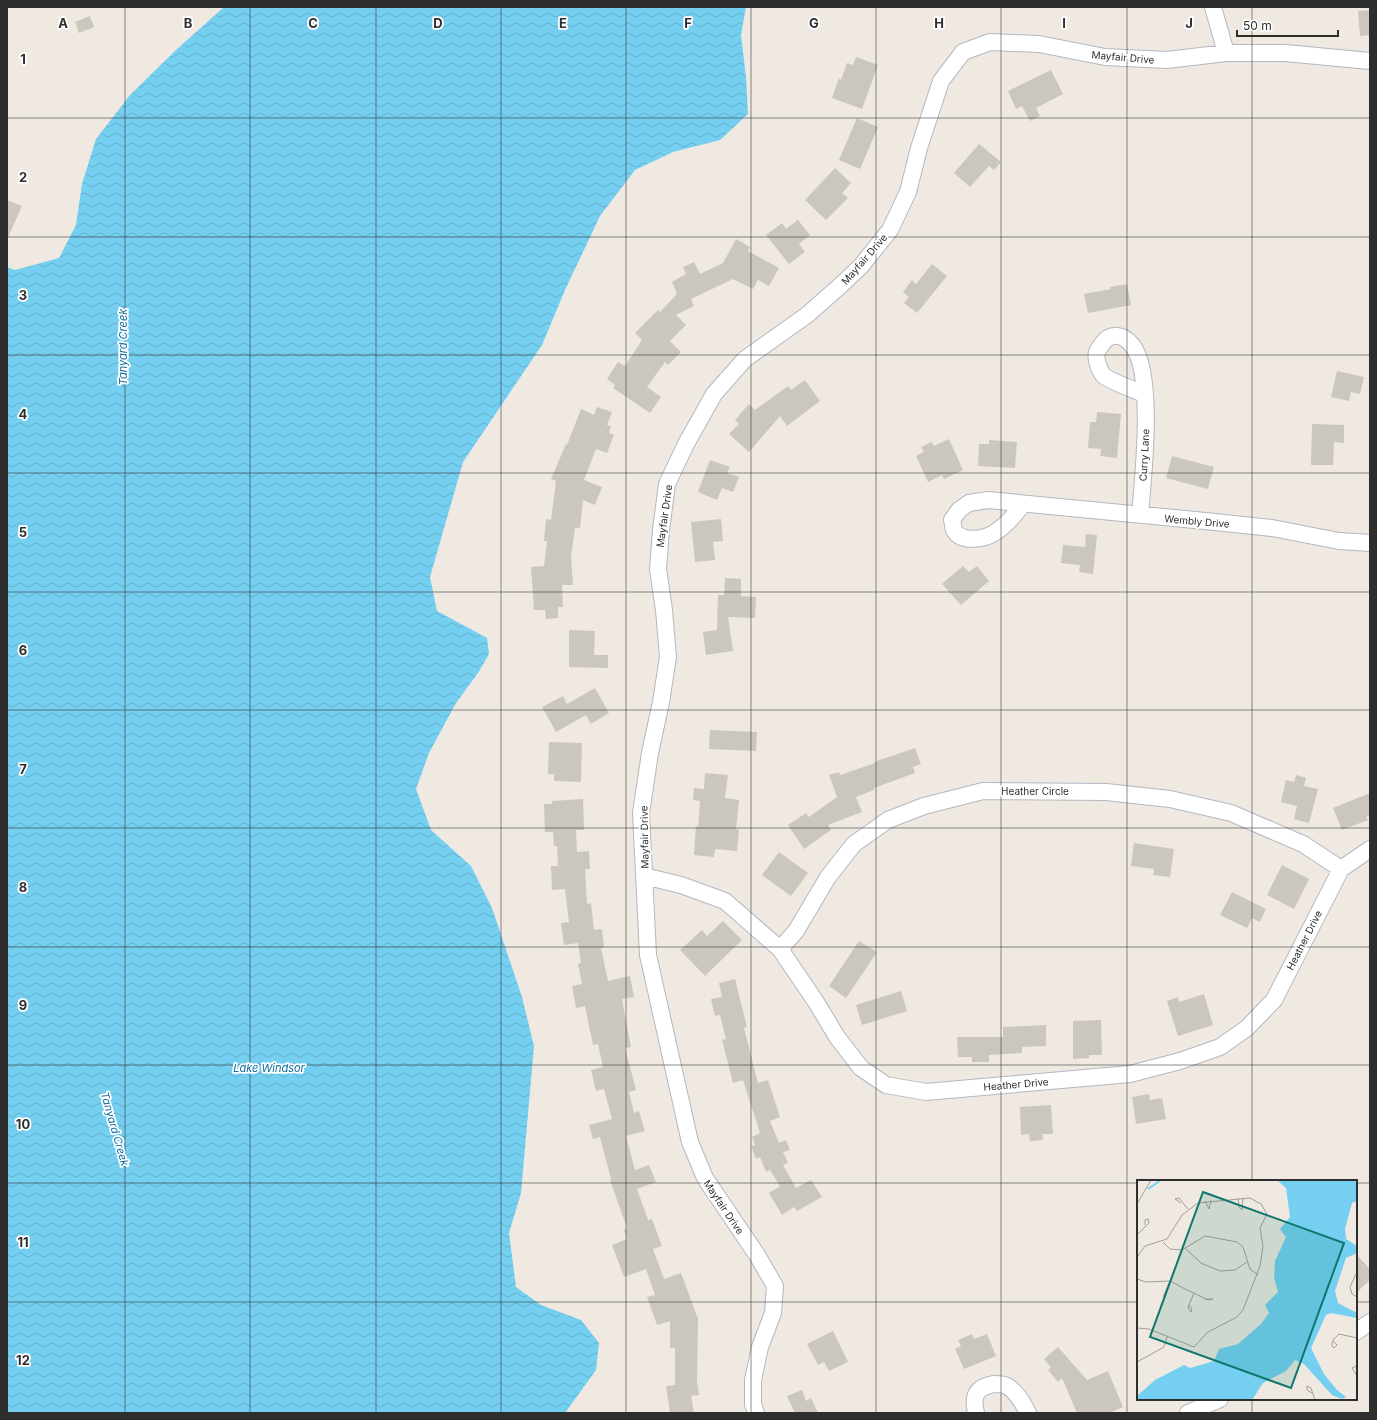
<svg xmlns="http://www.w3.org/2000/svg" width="1377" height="1420" viewBox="0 0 1377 1420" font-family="Inter,sans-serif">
<defs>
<pattern id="water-waves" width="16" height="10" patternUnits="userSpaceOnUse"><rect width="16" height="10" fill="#75cff0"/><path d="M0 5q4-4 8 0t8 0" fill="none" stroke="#66b2ce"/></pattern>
</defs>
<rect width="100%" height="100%" fill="#efe9e1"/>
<path fill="url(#water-waves)" d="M 224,7 L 746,7 L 741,35 L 746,77 L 748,114 L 720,140 L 673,152 L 635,170 L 600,216 L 565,290 L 542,345 L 463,462 L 430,577 L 437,611 L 487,638 L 489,654 L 478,673 L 456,703 L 429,753 L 416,789 L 431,830 L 471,866 L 492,908 L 522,997 L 534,1046 L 521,1193 L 509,1233 L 516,1287 L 541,1305 L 581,1320 L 599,1343 L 596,1370 L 565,1413 L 7,1413 L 7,267 L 15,270 L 59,258 L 76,225 L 82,184 L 96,139 L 130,95 L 176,50 Z"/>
<path fill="#cbc7bf" d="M 1370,10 L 1370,35 L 1360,36 L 1358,11 Z
M 90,16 L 94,27 L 79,33 L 75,22 Z
M 856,57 L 878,65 L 862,109 L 832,98 L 839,78 L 841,80 L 847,63 L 853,65 Z
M 1051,70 L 1063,94 L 1036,108 L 1040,116 L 1030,121 L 1022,106 L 1016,109 L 1008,91 Z
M 857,118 L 878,127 L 860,169 L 839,160 Z
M 979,144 L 1001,162 L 994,170 L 989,166 L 970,187 L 954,173 Z
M 835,168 L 851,183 L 842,193 L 848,198 L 826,220 L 805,200 Z
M 7,200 L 22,206 L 7,240 Z
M 798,220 L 810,235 L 799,244 L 805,252 L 789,264 L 766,235 L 782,223 L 786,229 Z
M 736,239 L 750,247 L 748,251 L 779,268 L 769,286 L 758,280 L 753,289 L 733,279 L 691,299 L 694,306 L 676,315 L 686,325 L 670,341 L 681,352 L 668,365 L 665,362 L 647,387 L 661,397 L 650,413 L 613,388 L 615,385 L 607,379 L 618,362 L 625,366 L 642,340 L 635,333 L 658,310 L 660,312 L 677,294 L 672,282 L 686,274 L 683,267 L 694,262 L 700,274 L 723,263 Z
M 932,264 L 947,276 L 917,313 L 904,303 L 909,297 L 903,292 L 912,280 L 916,284 Z
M 1127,284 L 1131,305 L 1088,313 L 1084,294 L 1111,289 L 1110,287 Z
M 1337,371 L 1364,377 L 1360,394 L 1351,392 L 1349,401 L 1331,397 Z
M 805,380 L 820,401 L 787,426 L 780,416 L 749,452 L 729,434 L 739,424 L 735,420 L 749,404 L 755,410 L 788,386 L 791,390 Z
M 597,407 L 612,412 L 607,425 L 611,426 L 609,433 L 614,435 L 607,453 L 596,449 L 584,480 L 602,487 L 595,505 L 583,500 L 580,528 L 575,528 L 571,557 L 573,585 L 562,585 L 563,607 L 558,607 L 558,618 L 546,619 L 545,610 L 534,610 L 531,567 L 544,566 L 547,541 L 544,541 L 546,519 L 551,520 L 556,481 L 551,479 L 566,444 L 567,445 L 581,409 L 594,415 Z
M 1097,412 L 1121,414 L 1117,458 L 1100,456 L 1101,449 L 1088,448 L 1090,422 L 1096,422 Z
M 1312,424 L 1344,425 L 1344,443 L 1334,442 L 1333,465 L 1311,465 Z
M 949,439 L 963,470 L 944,479 L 942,475 L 928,482 L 916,456 L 924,452 L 921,447 L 932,442 L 934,446 Z
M 989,440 L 1017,442 L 1015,468 L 978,466 L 979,444 L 989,444 Z
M 1172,456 L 1214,467 L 1208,489 L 1166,478 Z
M 710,460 L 730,467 L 727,473 L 739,477 L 733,492 L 722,488 L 717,500 L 698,492 Z
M 721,519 L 723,541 L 713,542 L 715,560 L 695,562 L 691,522 Z
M 1086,534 L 1097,535 L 1093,574 L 1079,572 L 1080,565 L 1061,563 L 1063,545 L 1085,547 Z
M 963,566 L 969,572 L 977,566 L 989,581 L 961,605 L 942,584 Z
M 725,578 L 741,579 L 741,596 L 756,597 L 755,618 L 728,617 L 733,651 L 706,655 L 703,632 L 717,630 L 718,595 L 724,595 Z
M 569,630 L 595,631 L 594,655 L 608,655 L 608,668 L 569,667 Z
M 595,688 L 609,713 L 591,724 L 586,715 L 556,732 L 542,707 L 563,696 L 567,704 Z
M 710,730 L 757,732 L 756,751 L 709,749 Z
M 549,742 L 582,743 L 581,782 L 554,781 L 554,774 L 548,774 Z
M 915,748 L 921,764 L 913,767 L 915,773 L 874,788 L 874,790 L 856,797 L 862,812 L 828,825 L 831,830 L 804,849 L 788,825 L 806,813 L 809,817 L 837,797 L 829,775 L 839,772 L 840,775 L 875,763 L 874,762 Z
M 705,773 L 728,775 L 725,798 L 739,800 L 736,829 L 739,830 L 737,851 L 715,849 L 714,857 L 694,855 L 696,826 L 698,827 L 700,801 L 693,800 L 694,788 L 704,789 Z
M 1296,775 L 1306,778 L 1304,786 L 1318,789 L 1309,823 L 1294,819 L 1297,806 L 1281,802 L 1286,780 L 1294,782 Z
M 1370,793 L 1370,815 L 1366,817 L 1368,820 L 1342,830 L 1333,808 Z
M 583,799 L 584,830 L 576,830 L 577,852 L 589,851 L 590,869 L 585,869 L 587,904 L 591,903 L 594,930 L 602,929 L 604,948 L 601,948 L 608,981 L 630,976 L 634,997 L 622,999 L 631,1047 L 625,1048 L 636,1090 L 629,1092 L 634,1113 L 639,1111 L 645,1131 L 626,1136 L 635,1170 L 649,1165 L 656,1182 L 637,1189 L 648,1220 L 652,1219 L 662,1246 L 653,1249 L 664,1279 L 681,1273 L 698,1319 L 697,1381 L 699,1395 L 691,1396 L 694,1413 L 670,1413 L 666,1386 L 675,1385 L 675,1348 L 670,1348 L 670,1321 L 657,1325 L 647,1297 L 655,1295 L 646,1269 L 624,1277 L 612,1245 L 627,1239 L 624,1230 L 627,1228 L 610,1180 L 611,1179 L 600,1137 L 593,1139 L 589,1125 L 612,1119 L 604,1089 L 596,1091 L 591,1070 L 603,1067 L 598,1044 L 593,1045 L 585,1006 L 576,1008 L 572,986 L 582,984 L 578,964 L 581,963 L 578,943 L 564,945 L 561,923 L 569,922 L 565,889 L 552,890 L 551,866 L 558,866 L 557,846 L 554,846 L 553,832 L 545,832 L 544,804 L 552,804 L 552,801 Z
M 1134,843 L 1174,849 L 1170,877 L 1153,875 L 1154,869 L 1131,866 Z
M 779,852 L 808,873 L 791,896 L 762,875 Z
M 1282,865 L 1309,879 L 1294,909 L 1267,895 Z
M 1232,892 L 1266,909 L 1260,922 L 1252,918 L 1247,928 L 1220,915 Z
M 723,921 L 742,940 L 705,976 L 680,950 L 702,930 L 707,936 Z
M 859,941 L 877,952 L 846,998 L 829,986 Z
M 735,979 L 747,1027 L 744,1028 L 758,1083 L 768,1080 L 780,1117 L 770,1121 L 779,1143 L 786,1140 L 790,1150 L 783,1152 L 788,1163 L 783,1165 L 796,1188 L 811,1180 L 822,1197 L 797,1211 L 794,1207 L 782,1215 L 769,1193 L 780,1186 L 770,1170 L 766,1172 L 760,1157 L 756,1159 L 751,1146 L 755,1145 L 752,1137 L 760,1133 L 743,1080 L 733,1083 L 722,1040 L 726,1039 L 720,1015 L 715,1016 L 711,999 L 722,997 L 719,983 Z
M 901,991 L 907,1011 L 862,1025 L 856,1005 Z
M 1204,994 L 1213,1025 L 1178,1036 L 1167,1001 L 1178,997 L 1179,1002 Z
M 1101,1020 L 1102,1055 L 1089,1055 L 1089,1058 L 1073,1059 L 1073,1021 Z
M 1046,1025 L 1046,1046 L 1022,1047 L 1022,1053 L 989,1055 L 989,1062 L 972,1062 L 972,1057 L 958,1057 L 957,1037 L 1003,1037 L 1003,1027 Z
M 1149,1094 L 1150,1100 L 1162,1098 L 1166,1119 L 1136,1124 L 1132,1097 Z
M 1051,1105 L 1053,1134 L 1042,1134 L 1043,1140 L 1030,1141 L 1029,1134 L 1021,1135 L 1020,1107 Z
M 1356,1254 L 1370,1269 L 1370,1280 L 1356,1293 Z
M 833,1331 L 848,1362 L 829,1371 L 824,1362 L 818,1365 L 807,1344 Z
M 972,1334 L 974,1339 L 987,1334 L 996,1356 L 964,1369 L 955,1349 L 961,1346 L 958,1340 Z
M 1058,1347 L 1087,1380 L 1108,1371 L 1123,1407 L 1109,1413 L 1077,1413 L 1062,1378 L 1058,1382 L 1048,1370 L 1051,1367 L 1044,1359 Z
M 802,1390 L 806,1401 L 811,1398 L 818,1413 L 795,1413 L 787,1396 Z"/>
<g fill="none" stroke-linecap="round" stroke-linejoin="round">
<g stroke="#b4b7c1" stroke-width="18">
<path id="street" d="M 1213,7 L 1226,53
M 1023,504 C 1016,513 1008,524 997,531 C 987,539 962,544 954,530 C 953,527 953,523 952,520 L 959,510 L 969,503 L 988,500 L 1205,521 L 1272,528 L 1339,541 L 1370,543
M 1140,515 C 1143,478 1155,373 1132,345 C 1123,334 1111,332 1102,344 C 1101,346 1098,349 1097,352 C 1095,358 1099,370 1103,375 C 1109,381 1135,390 1144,394
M 644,876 L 681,885 L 725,901 L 780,949 L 816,1002 L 837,1037 L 861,1068 L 886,1085 L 926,1092 L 1130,1074 L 1180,1061 L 1220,1047 L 1247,1028 L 1274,1000 L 1341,869 L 1370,849
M 780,949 L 796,931 L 828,877 L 854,844 L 888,820 L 924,806 L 983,791 L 1106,792 L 1170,799 L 1231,813 L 1303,844 L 1341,869
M 1356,1332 L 1370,1322
M 756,1413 L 753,1404 L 753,1380 L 760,1347 L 773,1313 L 775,1286 L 757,1255 L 705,1178 L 690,1142 L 648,955 L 641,813 L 650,753 L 661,702 L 668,657 L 664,610 L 658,569 L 661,530 L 667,484 L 686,444 L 714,394 L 745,359 L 807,315 L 840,286 L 861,266 L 890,230 L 908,192 L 919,148 L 941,81 L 963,52 L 990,42 L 1039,44 L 1105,57 L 1167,60 L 1226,53 L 1285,53 L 1370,61
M 976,1413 C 972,1396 976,1387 994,1384 C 998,1384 1004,1384 1007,1386 C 1017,1392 1023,1403 1028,1413
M 1188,1413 L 1220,1399"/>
</g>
<use href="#street" stroke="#fff" stroke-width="16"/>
</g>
<path fill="none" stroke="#2e2e2e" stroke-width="1" stroke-opacity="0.55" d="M 125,7 L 125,1413M 250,7 L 250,1413M 376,7 L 376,1413M 501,7 L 501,1413M 626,7 L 626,1413M 751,7 L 751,1413M 876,7 L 876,1413M 1001,7 L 1001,1413M 1127,7 L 1127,1413M 1252,7 L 1252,1181M 7,118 L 1370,118M 7,237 L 1370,237M 7,355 L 1370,355M 7,473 L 1370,473M 7,592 L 1370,592M 7,710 L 1370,710M 7,828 L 1370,828M 7,947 L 1370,947M 7,1065 L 1370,1065M 7,1183 L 1138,1183M 1356,1183 L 1370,1183M 7,1302 L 1138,1302M 1356,1302 L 1370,1302M 1252,1399 L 1252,1413"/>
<g text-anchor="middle" stroke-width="3.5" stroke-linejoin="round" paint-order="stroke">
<g font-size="10" fill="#2e2e2e" stroke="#fff">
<text transform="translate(1123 57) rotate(5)" y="4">Mayfair Drive</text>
<text transform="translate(864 259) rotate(-49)" y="4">Mayfair Drive</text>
<text transform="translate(1144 455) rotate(-87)" y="4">Curry Lane</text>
<text transform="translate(664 516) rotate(-82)" y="4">Mayfair Drive</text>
<text transform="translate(1197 521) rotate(5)" y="4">Wembly Drive</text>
<text x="1035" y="795">Heather Circle</text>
<text transform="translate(644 837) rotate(-91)" y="4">Mayfair Drive</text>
<text transform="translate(1304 940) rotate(-63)" y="4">Heather Drive</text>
<text transform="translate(1016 1084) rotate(-5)" y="4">Heather Drive</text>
<text transform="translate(724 1207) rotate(56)" y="4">Mayfair Drive</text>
</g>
<g font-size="11" font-style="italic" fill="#0d6fa3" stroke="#fff">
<text transform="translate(123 347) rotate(-90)" y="4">Tanyard Creek</text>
<text x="269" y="1072">Lake Windsor</text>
<text transform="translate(115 1129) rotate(74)" y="4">Tanyard Creek</text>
</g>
</g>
<g transform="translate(1137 1180)">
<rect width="220" height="220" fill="#efe9e1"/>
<path d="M 140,0 L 218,0 L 220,6 L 220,21 L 215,23 L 208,49 L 209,59 L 220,66 L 220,73 L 209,78 L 198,111 L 201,123 L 220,133 L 220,138 L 194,133 L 189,135 L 174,168 L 187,194 L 200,210 L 209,217 L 205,219 L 195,215 L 167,184 L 158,180 L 149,191 L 126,203 L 115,220 L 0,220 L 0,216 L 18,200 L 47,185 L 53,188 L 77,181 L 82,169 L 101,164 L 124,144 L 132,133 L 128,125 L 141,112 L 137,97 L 138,81 L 149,57 L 143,49 L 153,37 L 149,8 Z" fill="#75cff0"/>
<path fill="none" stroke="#75cff0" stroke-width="2" d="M 11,9 L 24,0"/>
<path fill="none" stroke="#a29e99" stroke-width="1" d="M 101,18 L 102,27 L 105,30 L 106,18M 68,21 L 72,29 L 74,20M 44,23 L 38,19 L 42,18 L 51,29M 0,24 L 14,0M 0,55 L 12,43 L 11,39 L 8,40 L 8,45M 26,62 L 33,69 L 45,70 L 68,56 L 100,62 L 106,67 L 113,89 L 121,95M 49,69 L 64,83 L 83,91 L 98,90 L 110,82M 0,77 L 8,66 L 30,59 L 45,35 L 61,23 L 113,18 L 124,24 L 130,34 L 123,48 L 126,66 L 123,86 L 106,130 L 100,137 L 71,152 L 57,167 L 12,149 L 0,148M 220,92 L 213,107 L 215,114 L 220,117M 0,99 L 9,102 L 33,101 L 50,110 L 57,113 L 67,118 L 72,120 L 76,119 L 68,119M 26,117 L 33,101M 52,125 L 55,129 L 54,132 L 51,128 L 52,125 L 54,120 L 57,113M 196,161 L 200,165 L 197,168 L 195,166 L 195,163 L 196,161 L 196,160 L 202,154 L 220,158M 0,182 L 27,167 L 30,157M 220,186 L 215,188 L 220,196M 175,213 L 170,210 L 170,206 L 174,208 L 178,220M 140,220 L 153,220"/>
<path fill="#0f766e" fill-opacity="0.15" stroke="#0f766e" stroke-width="2" d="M 66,12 L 207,63 L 154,208 L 13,157 Z"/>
<rect width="220" height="220" fill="none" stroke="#2e2e2e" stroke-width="2"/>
</g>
<g font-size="13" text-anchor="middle" font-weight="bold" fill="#2e2e2e" stroke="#fff" stroke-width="3.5" stroke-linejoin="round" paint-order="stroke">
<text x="63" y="28">A</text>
<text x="188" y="28">B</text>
<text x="313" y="28">C</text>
<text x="438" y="28">D</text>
<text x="563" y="28">E</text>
<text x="688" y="28">F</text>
<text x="814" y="28">G</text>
<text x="939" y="28">H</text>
<text x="1064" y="28">I</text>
<text x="1189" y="28">J</text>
<text x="23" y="64">1</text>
<text x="23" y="182">2</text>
<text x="23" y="300">3</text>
<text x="23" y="419">4</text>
<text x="23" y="537">5</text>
<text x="23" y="655">6</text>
<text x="23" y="774">7</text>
<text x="23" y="892">8</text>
<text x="23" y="1010">9</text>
<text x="23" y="1129">10</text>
<text x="23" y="1247">11</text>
<text x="23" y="1365">12</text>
</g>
<rect width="1377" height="1420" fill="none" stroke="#2e2e2e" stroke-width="16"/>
<path d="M1237 30v6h101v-6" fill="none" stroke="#2e2e2e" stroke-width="2"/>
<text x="1243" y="30" font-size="12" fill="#2e2e2e" stroke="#ffffff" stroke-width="3" paint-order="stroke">50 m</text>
</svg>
